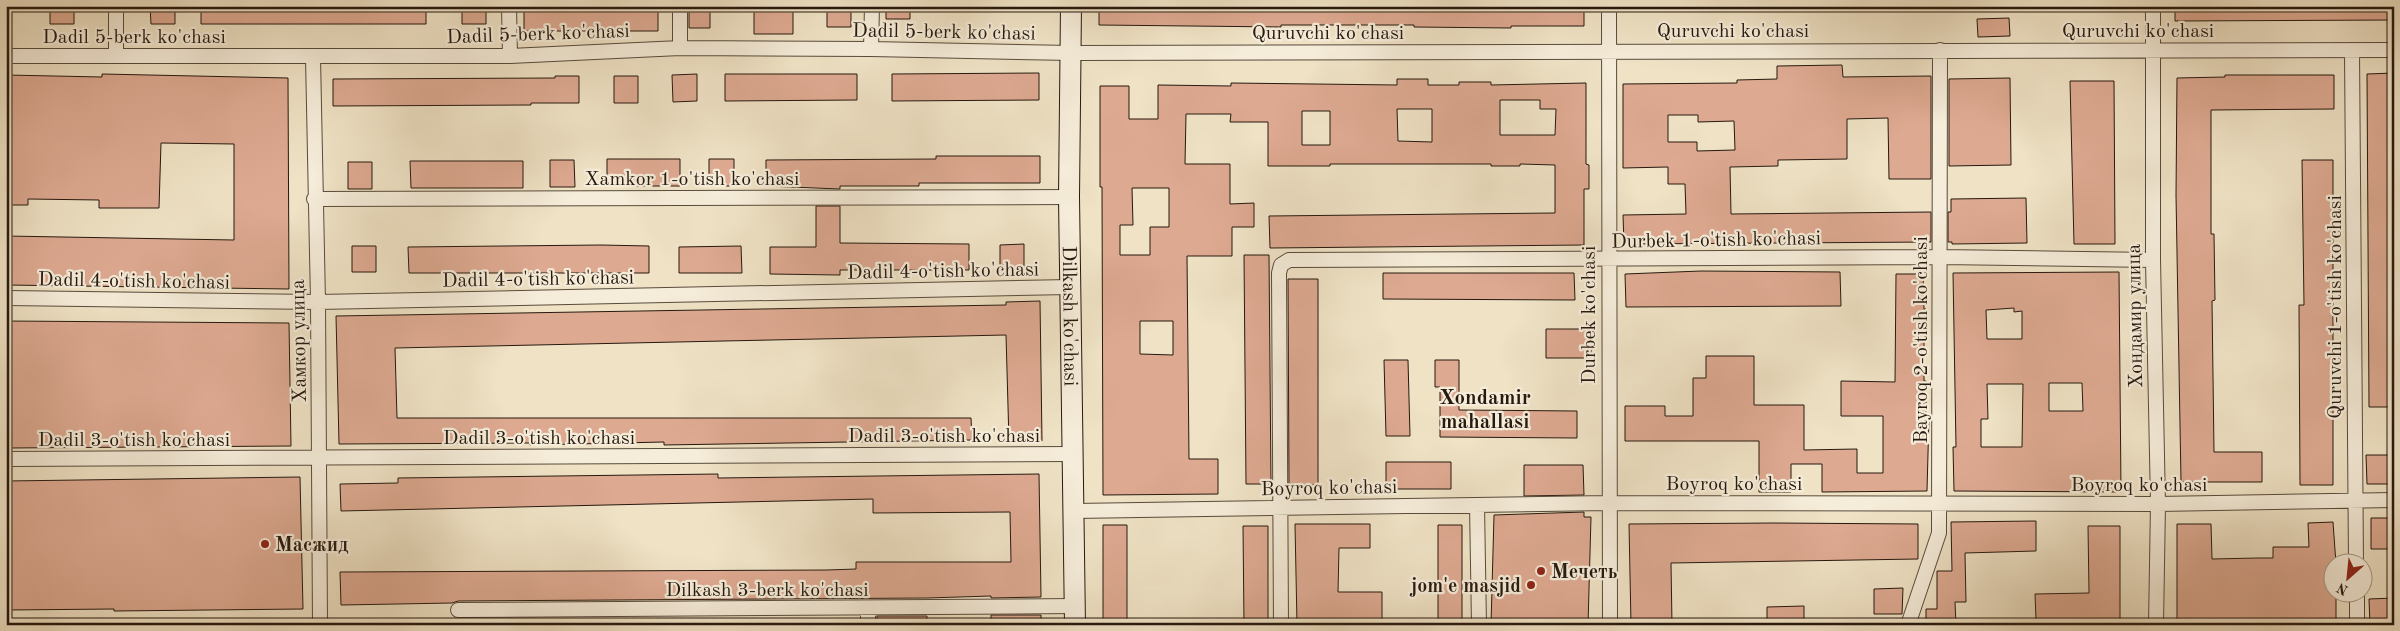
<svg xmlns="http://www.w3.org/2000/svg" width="2400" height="631" viewBox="0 0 2400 631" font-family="'Old Standard TT',serif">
<rect width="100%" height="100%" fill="#efe2c5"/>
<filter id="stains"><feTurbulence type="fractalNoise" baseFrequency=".004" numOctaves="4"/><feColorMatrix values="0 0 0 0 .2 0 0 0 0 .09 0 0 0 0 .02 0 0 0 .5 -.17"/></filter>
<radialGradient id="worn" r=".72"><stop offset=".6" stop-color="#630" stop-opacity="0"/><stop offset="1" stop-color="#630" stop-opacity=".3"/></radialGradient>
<path fill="#dda991" stroke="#26190f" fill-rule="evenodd" d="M 50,6 L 74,6 L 74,24 L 50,24 Z
M 150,6 L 175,6 L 175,24 L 151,24 Z
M 201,6 L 426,6 L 426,24 L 201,24 Z
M 462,6 L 486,6 L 486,24 L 462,24 Z
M 524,6 L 658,6 L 658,31 L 524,31 Z
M 689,6 L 710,6 L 710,28 L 689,28 Z
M 754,6 L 793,6 L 793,34 L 754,34 Z
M 827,6 L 851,6 L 851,27 L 827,27 Z
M 886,6 L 910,6 L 910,19 L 886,19 Z
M 1099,6 L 1584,6 L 1584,26 L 1511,26 L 1511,28 L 1414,27 L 1414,25 L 1281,25 L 1281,27 L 1099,25 Z
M 2175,6 L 2394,6 L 2394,20 L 2175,21 Z
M 2009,18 L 2010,36 L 1978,37 L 1977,19 Z
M 1842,65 L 1843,77 L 1931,76 L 1931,179 L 1889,179 L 1888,118 L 1847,119 L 1847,159 L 1778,160 L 1778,166 L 1730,167 L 1731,214 L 1931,212 L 1931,242 L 1624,244 L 1623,215 L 1686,214 L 1685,184 L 1668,184 L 1668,167 L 1623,168 L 1623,84 L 1737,83 L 1737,80 L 1777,79 L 1777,66 ZM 1668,115 L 1698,115 L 1698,122 L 1734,121 L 1735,150 L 1697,151 L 1697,142 L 1668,142 Z
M 1039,73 L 1039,100 L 892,101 L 892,74 Z
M 2394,73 L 2394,407 L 2369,407 L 2367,74 Z
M 102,74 L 288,78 L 289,289 L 6,285 L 6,236 L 234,240 L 234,144 L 161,143 L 159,208 L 99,208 L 99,200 L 28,199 L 28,205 L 6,205 L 6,75 L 102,77 Z
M 697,74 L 697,101 L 673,102 L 672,75 Z
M 725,74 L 857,74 L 857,100 L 725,101 Z
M 2225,75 L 2334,75 L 2334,109 L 2211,110 L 2211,234 L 2214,234 L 2215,300 L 2212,301 L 2214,452 L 2262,452 L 2262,482 L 2181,482 L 2176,195 L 2177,78 L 2225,77 Z
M 555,76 L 579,76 L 579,103 L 531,103 L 531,105 L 333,106 L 333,79 L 555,78 Z
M 614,76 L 638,76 L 638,103 L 614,103 Z
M 2010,78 L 2011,165 L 1949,166 L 1949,79 Z
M 1397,79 L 1428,79 L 1428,85 L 1459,85 L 1459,82 L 1491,82 L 1491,85 L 1586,83 L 1586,164 L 1589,165 L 1589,189 L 1584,189 L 1584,245 L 1270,248 L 1269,216 L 1555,213 L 1555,165 L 1520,164 L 1520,166 L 1491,166 L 1491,164 L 1330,164 L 1330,166 L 1268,166 L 1268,122 L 1230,122 L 1231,114 L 1186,114 L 1185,164 L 1230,164 L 1230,204 L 1254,203 L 1254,227 L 1232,227 L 1232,256 L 1187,256 L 1189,459 L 1218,459 L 1218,494 L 1103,495 L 1102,187 L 1100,187 L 1100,86 L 1129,86 L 1129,119 L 1158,119 L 1158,85 L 1231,86 L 1231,83 L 1397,85 ZM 1500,100 L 1540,100 L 1540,109 L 1556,109 L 1555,135 L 1500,135 ZM 1397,109 L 1432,109 L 1432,142 L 1398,141 ZM 1302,111 L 1330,111 L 1330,145 L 1302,145 ZM 1132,188 L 1169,188 L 1169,227 L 1150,227 L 1150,255 L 1120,255 L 1120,225 L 1133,225 ZM 1140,321 L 1173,321 L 1173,355 L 1140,354 Z
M 2070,81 L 2114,81 L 2115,244 L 2074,244 Z
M 936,156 L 1040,156 L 1040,183 L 919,183 L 919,186 L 840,186 L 840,189 L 766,186 L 766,160 L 936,159 Z
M 607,159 L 680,159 L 680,186 L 607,186 Z
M 709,159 L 734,159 L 734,186 L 709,186 Z
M 550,160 L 574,160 L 575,187 L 550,187 Z
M 2302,160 L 2333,160 L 2333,485 L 2300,485 L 2299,305 L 2304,305 Z
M 410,161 L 523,161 L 523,188 L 411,188 Z
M 348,162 L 372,162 L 372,189 L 348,189 Z
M 2026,198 L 2027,243 L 1952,244 L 1952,242 L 1948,242 L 1948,212 L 1951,212 L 1951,199 Z
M 816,206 L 840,206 L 840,243 L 969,244 L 969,270 L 840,270 L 840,275 L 770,274 L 770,247 L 816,247 Z
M 1024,244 L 1024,271 L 1000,271 L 1000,245 Z
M 601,245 L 649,246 L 649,273 L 409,273 L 408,247 Z
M 352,246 L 376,246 L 376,272 L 352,272 Z
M 741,246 L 742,273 L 679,273 L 679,247 Z
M 1244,255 L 1269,255 L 1271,484 L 1246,484 Z
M 1701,271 L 1840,272 L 1841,306 L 1626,307 L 1625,274 Z
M 2119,272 L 2121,492 L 1954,491 L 1953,447 L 1956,447 L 1953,273 ZM 2014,308 L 2014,312 L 2022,311 L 2022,339 L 1987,339 L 1986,310 ZM 2049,383 L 2082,383 L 2083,411 L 2049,411 ZM 1987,384 L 2023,384 L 2022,447 L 1981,447 L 1981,419 L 1988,419 Z
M 1383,273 L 1574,273 L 1575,300 L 1383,299 Z
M 1896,274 L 1923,274 L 1924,309 L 1926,309 L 1926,326 L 1924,326 L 1924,381 L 1926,381 L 1926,416 L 1929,416 L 1927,491 L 1822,492 L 1822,464 L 1791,464 L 1791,492 L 1759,492 L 1759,441 L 1625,441 L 1625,406 L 1665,406 L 1665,416 L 1693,416 L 1693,378 L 1706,378 L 1706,356 L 1754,356 L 1754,405 L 1804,405 L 1804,450 L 1857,449 L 1857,473 L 1883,473 L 1883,416 L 1841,416 L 1841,381 L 1895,382 Z
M 1288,279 L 1318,279 L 1318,485 L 1289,484 Z
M 1040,301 L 1042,441 L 1009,442 L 1006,335 L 395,348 L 397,418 L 971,418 L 972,440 L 664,445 L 664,442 L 530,445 L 530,443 L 339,444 L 336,316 L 1006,305 L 1006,302 Z
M 6,321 L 289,323 L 291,446 L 9,448 Z
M 1546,329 L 1591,329 L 1591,358 L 1546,358 Z
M 1384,360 L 1408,360 L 1410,436 L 1386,436 Z
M 1435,360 L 1459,360 L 1459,410 L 1577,411 L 1577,438 L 1440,437 L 1440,387 L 1435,387 Z
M 2366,455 L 2394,455 L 2394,484 L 2367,484 Z
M 1386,462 L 1451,462 L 1451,489 L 1386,489 Z
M 1524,465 L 1583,465 L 1584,495 L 1524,496 Z
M 718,474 L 718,478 L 1039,474 L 1041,597 L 991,598 L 991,596 L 927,598 L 458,601 L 452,603 L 341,605 L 340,572 L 827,570 L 856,569 L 856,562 L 1011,562 L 1010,512 L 873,513 L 873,499 L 341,511 L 340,484 L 398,483 L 398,478 Z
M 300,477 L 303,609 L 114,611 L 114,609 L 6,610 L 6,481 Z
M 1584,512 L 1584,517 L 1591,517 L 1588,625 L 1491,625 L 1494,515 Z
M 2371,518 L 2394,518 L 2394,549 L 2371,549 Z
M 2036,521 L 2036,551 L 1965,553 L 1966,602 L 1955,602 L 1956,625 L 1926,625 L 1926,609 L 1937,609 L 1937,571 L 1952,571 L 1951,522 Z
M 2333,522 L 2336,564 L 2332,564 L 2332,594 L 2336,594 L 2336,625 L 2177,625 L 2177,524 L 2211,524 L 2212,559 L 2258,558 L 2273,558 L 2273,547 L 2309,547 L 2308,523 Z
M 1774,523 L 1918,524 L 1918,559 L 1671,563 L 1672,625 L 1631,625 L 1629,524 Z
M 1295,524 L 1370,524 L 1370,548 L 1339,548 L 1338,592 L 1382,592 L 1382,625 L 1297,625 Z
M 1103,525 L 1127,525 L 1127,624 L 1103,624 Z
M 1438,525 L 1462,525 L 1462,621 L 1438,621 Z
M 1243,526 L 1268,526 L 1268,625 L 1244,625 Z
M 2088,526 L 2120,526 L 2120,622 L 2089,623 L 2089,620 L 2036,620 L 2035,594 L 2089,593 Z
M 1903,588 L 1902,614 L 1874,614 L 1874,589 Z
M 2394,598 L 2394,625 L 2370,625 L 2369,599 Z
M 1804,606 L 1804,625 L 1767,625 L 1767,607 Z
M 991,615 L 1041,615 L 1041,625 L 991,625 Z
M 877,616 L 927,616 L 927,625 L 877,625 Z"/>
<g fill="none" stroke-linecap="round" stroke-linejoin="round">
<g stroke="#584b3c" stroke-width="16">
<path id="street" d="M 116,6 L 116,56
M 509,6 L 510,56
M 680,6 L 680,48
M 1609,6 L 1610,625
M 2153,6 L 2153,260 L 2158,504 L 2156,625
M 871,49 L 872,6
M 2352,50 L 2356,564
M 6,56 L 510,56 L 680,48 L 871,49 L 1072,53 L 2394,50
M 313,57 L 318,302 L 320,625
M 314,199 L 1069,197
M 6,298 L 318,302 L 1071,287
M 6,459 L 1072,454
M 1477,505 L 1479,625
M 1074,511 L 1608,503 L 2158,504 L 2394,500
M 2357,594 L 2357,625
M 458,610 L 1076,606
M 868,625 L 868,609
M 1281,625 L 1279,273 L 1281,265 L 1289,260 L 1940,257 L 2153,260
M 1908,625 L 1939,533 L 1940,50"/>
</g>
<g stroke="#26190f" stroke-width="22">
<g id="secondary">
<path id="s1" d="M 1071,6 L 1069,197 L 1075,625"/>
</g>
</g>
<use href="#street" stroke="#f5ecd9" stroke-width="14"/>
<use href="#secondary" stroke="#f5ecd9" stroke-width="20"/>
</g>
<g fill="#8f2418" stroke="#f5ecd9" stroke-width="2">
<circle cx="265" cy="544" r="5"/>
<circle cx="1541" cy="571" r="5"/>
<circle cx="1531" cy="585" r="5"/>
</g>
<g text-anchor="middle" stroke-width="4.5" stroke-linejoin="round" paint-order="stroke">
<g font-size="20" fill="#26190f" stroke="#f5ecd9">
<text x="1733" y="37">Quruvchi ko'chasi</text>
<text x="2138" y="37">Quruvchi ko'chasi</text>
<text transform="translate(944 31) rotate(1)" y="7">Dadil 5-berk ko'chasi</text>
<text x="1328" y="39">Quruvchi ko'chasi</text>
<text transform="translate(538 33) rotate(-2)" y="7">Dadil 5-berk ko'chasi</text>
<text x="134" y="43">Dadil 5-berk ko'chasi</text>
<text x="692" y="185">Xamkor 1-o'tish ko'chasi</text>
<text transform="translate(1716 239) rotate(-1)" y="7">Durbek 1-o'tish ko'chasi</text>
<text transform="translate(943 270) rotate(-1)" y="7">Dadil 4-o'tish ko'chasi</text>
<text transform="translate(538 278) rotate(-1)" y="7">Dadil 4-o'tish ko'chasi</text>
<text transform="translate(134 280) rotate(1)" y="7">Dadil 4-o'tish ko'chasi</text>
<text transform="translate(2334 307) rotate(-90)" y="7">Quruvchi 1-o'tish ko'chasi</text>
<text transform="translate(1588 315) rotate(-90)" y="7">Durbek ko'chasi</text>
<text dy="7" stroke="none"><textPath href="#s1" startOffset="310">Dilkash ko'chasi</textPath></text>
<text transform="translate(2134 316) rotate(-91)" y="7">Хондамир улица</text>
<text transform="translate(1920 340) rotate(-90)" y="7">Bayroq 2-o'tish ko'chasi</text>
<text transform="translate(298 341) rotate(-91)" y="7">Хамкор улица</text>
<text x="944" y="442">Dadil 3-o'tish ko'chasi</text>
<text x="539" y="444">Dadil 3-o'tish ko'chasi</text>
<text x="134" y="446">Dadil 3-o'tish ko'chasi</text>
<text x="1734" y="490">Boyroq ko'chasi</text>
<text x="2139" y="491">Boyroq ko'chasi</text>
<text transform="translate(1329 487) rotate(-1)" y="7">Boyroq ko'chasi</text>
<text x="767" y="596">Dilkash 3-berk ko'chasi</text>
</g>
<g font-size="20" font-weight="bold" fill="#26190f" stroke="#f5ecd9" text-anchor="start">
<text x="275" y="551">Масжид</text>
<text x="1551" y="578">Мечеть</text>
<text x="1521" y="592" text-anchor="end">jom'e masjid</text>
</g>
<g font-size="21" font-weight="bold" fill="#26190f" stroke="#f5ecd9">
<text x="1485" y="404">Xondamir<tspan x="1485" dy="24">mahallasi</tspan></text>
</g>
</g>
<rect width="2400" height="631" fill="none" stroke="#efe2c5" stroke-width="25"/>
<rect x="8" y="8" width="2385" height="616" fill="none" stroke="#26190f" stroke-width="2.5"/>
<rect x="12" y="12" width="2375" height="606" fill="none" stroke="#26190f"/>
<g transform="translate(2348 578) rotate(207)"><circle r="24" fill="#f5ecd9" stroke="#a29888"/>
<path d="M0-4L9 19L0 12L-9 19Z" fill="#8f2418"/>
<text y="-8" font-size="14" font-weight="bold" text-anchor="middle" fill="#26190f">N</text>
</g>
<rect width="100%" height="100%" filter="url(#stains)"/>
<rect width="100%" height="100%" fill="url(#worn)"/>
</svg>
